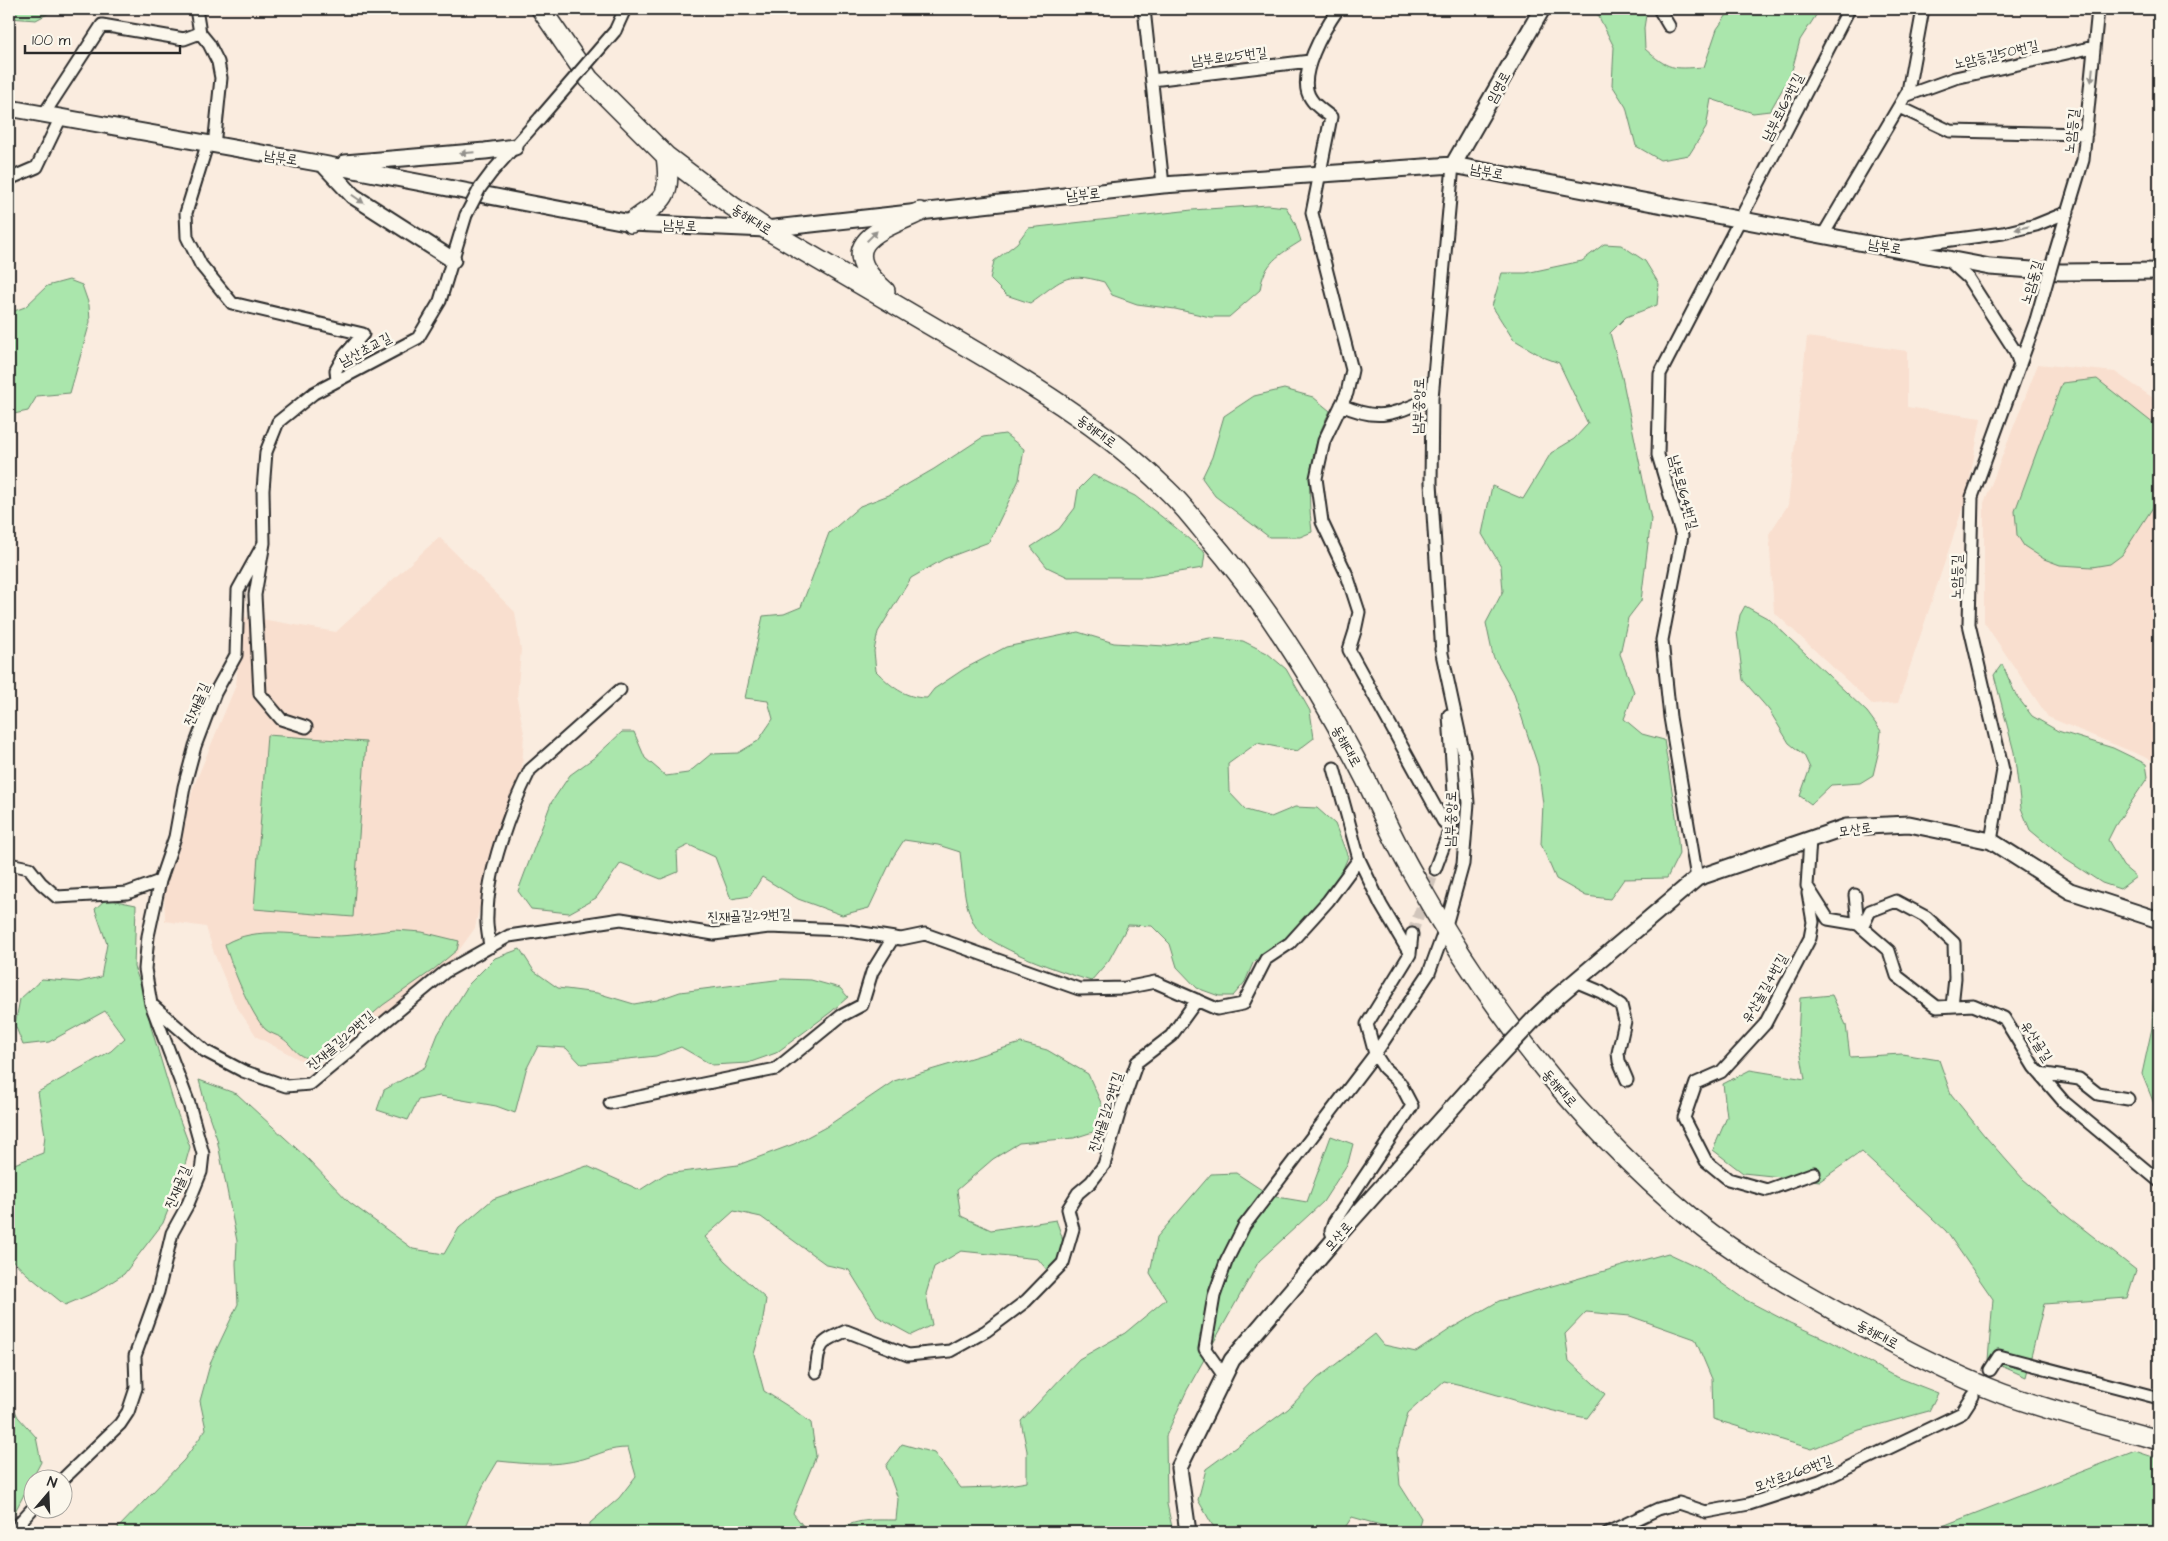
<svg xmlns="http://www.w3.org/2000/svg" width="2168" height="1541" viewBox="0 0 2168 1541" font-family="'Architects Daughter','Poor Story',sans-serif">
<rect width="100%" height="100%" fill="#faecdf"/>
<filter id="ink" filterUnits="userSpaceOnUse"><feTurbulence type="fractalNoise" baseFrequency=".02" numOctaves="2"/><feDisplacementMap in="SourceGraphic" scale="10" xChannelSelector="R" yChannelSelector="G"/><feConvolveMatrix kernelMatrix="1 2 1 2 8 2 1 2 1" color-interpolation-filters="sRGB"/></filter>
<g filter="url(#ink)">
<path fill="#f9dfcf" d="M 1807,337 L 1907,351 L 1907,407 L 1981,418 L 1967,495 L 1898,703 L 1873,705 L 1774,612 L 1769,534 L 1788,505 Z
M 2038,364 L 2115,372 L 2159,402 L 2159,763 L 2048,717 L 1984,622 L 1984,503 Z
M 439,537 L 515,612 L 521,650 L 517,699 L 524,733 L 522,770 L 489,860 L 475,928 L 452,960 L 369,1027 L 337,1050 L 308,1064 L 257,1037 L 235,1004 L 214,953 L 206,927 L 165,921 L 164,889 L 179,849 L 193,788 L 236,685 L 243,617 L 261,619 L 336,632 Z"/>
<path fill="#aae6ac" stroke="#6a886c" d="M 9,9 L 52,9 L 51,12 L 36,20 L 9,18 Z
M 1595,9 L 1647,9 L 1644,28 L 1645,49 C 1669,70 1672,69 1704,67 L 1717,29 L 1731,9 L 1820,9 L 1800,40 L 1791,74 L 1770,111 L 1753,113 L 1711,99 L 1706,128 L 1689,155 L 1660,160 L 1636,146 L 1626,107 L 1612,85 L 1614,47 Z
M 1268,205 L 1286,207 L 1295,223 L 1301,241 C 1279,255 1264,262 1260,290 L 1229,317 L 1210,317 L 1175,309 L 1137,304 L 1112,295 L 1104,282 C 1063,270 1061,282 1030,303 L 1006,295 L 990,279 L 994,261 L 1017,243 L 1028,228 L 1192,210 Z
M 1604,244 L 1621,245 L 1645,261 L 1659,284 L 1657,305 L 1626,317 L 1610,333 L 1622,377 L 1651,519 L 1641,601 L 1628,618 L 1620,654 L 1634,692 L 1624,719 L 1642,734 L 1664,740 L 1676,816 L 1679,854 L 1667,878 L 1624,879 L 1610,899 L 1586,896 L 1556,879 L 1541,844 L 1543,804 L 1538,766 L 1513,691 L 1493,656 L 1486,623 L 1503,591 L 1501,566 L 1482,534 L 1492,486 L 1523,499 L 1551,453 L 1574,439 L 1588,424 L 1559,363 L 1543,357 L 1513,339 L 1492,306 L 1502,273 L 1526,273 L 1582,261 Z
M 69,280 L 82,285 L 89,305 L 90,322 L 70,393 L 37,396 L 28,411 L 9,415 L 9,313 L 25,307 L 47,286 Z
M 2097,379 L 2159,428 L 2159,498 L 2122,555 L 2110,564 L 2092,567 L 2060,565 L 2044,559 L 2024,546 L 2017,535 L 2015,511 L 2062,383 Z
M 1284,389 L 1313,397 L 1330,411 C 1308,452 1307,487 1312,532 L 1300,537 L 1269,537 L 1215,496 L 1202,478 L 1212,457 L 1224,416 L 1254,396 Z
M 1005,434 L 1024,449 L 1019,480 L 989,542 L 944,559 L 911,578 L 878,632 L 874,651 L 876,671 C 891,686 904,698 927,698 L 934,689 L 964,669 L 1006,647 L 1078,632 L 1114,643 L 1165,646 L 1210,638 L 1243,641 L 1267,653 L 1286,669 L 1310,711 L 1314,738 L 1297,751 L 1257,743 L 1228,764 L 1229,792 L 1246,810 L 1271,817 L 1295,807 L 1317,808 L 1335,824 L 1348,857 L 1340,876 L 1295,932 L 1268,949 L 1253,963 L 1245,982 L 1233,996 L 1219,996 L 1197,988 L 1177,967 L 1170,944 L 1152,926 L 1128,925 L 1109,960 L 1091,981 C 1066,973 985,947 974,924 C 963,903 963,875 960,852 L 938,845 L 904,840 L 893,857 L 869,908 L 842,915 L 798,899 L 762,877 L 750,896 L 731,899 L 715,857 L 689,845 L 677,851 L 678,872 L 661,879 L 621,863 L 596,898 L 569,913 L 531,909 L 518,891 L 551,803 L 570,775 L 595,757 L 622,732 L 634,732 L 645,758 L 666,776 L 688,773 L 711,754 L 738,753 L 758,741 L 773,719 L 768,701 L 745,698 L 763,616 L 784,614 L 801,607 L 829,533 L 860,506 L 889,495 L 934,469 L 983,437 Z
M 1093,475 L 1135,496 L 1175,527 L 1205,553 L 1203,568 L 1147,577 L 1068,577 L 1047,567 L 1031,547 L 1059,529 L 1075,508 L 1078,490 Z
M 1745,606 L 1769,619 L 1867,712 L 1881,731 L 1879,750 L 1873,775 L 1860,783 L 1831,785 L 1811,804 L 1800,796 L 1810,768 L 1804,755 L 1789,743 L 1769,710 L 1743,680 L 1737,632 L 1740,615 Z
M 2002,664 L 2016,695 L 2032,716 L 2058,731 L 2113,748 L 2146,764 L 2148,777 L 2115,826 L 2108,840 L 2123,866 L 2136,877 L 2120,889 L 2102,883 L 2065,859 L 2030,830 L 2021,808 L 2014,752 L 1994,675 Z
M 267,735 L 366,742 L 353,917 L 254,909 Z
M 106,899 L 136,905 L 134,967 L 145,996 L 151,1027 L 175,1107 L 190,1147 L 183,1172 L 163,1223 L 124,1274 L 96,1292 L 65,1305 L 28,1275 L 10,1258 L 9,1166 L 43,1153 L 45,1135 L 38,1092 L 111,1051 L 125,1038 L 105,1011 L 49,1042 L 23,1045 L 15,1025 L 20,999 L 42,979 L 79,982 L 101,977 L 107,944 L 95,909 Z
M 395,930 L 422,932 L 459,941 L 457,950 L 433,970 L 383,1005 L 359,1026 L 327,1045 L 313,1060 C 293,1055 296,1048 282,1038 C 277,1035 269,1033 265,1029 C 250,1013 231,965 225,944 C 257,925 298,936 333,936 C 354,936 374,932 395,930 Z
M 2159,941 L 2159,1116 L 2142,1074 L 2152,1028 L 2156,944 Z
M 520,949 L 534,971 L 558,988 L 597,993 L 634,1004 L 657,1000 L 680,992 L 783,979 L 811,980 L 840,988 L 848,997 L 831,1012 L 776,1053 L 748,1063 L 712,1065 L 681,1047 L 656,1056 L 581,1064 L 566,1048 L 538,1046 L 526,1070 L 515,1113 L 496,1106 L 440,1096 L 418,1100 L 408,1120 L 377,1110 L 384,1090 L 425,1067 L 438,1034 L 469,984 L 495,958 Z
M 1832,995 L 1846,1025 L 1850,1057 L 1902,1054 L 1939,1060 L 1951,1094 L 1984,1135 L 2023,1179 L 2058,1209 L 2136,1270 L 2127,1298 L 2044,1304 L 2026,1377 L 1988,1360 L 1993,1299 L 1946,1231 L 1861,1152 L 1820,1181 L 1743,1173 L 1713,1150 L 1727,1117 L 1723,1084 L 1750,1070 L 1805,1079 L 1798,1038 L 1800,998 Z
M 1021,1043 L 1047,1050 L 1088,1074 L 1102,1105 L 1096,1131 L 1074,1138 L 1019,1143 L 993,1159 L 957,1190 L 961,1216 L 991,1230 L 1056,1220 C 1066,1247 1067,1249 1048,1271 L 1038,1259 L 961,1251 L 934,1267 L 926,1294 L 932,1325 L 911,1335 L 878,1317 L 849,1270 L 827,1265 L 761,1217 L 734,1211 L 705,1237 L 724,1260 L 766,1299 L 762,1326 L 754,1354 L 764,1391 L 794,1410 L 811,1423 L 816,1456 L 793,1513 L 807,1531 L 811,1532 L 589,1532 L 590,1523 L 619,1498 L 636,1476 L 628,1448 C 608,1448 601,1454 583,1459 C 554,1467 528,1464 498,1461 L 483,1486 L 463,1532 L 114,1532 L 184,1460 L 206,1429 L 200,1401 L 211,1361 L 238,1304 L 236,1264 L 237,1241 L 217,1139 L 206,1107 L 199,1080 L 237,1094 L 308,1159 L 349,1202 L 413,1249 L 444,1254 L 459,1228 L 493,1199 L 587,1166 L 640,1190 L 665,1174 L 738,1165 L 794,1144 L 826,1127 L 894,1081 Z
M 1331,1136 L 1353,1144 L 1348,1163 L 1323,1202 L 1259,1261 L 1187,1390 L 1166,1436 L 1167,1504 L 1173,1532 L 836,1532 C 855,1518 874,1520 896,1520 L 898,1499 L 886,1466 L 902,1444 L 934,1453 L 961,1488 L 996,1487 L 1027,1482 L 1027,1451 L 1021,1421 L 1079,1359 L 1125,1333 L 1166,1299 L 1150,1273 L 1157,1237 L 1211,1174 L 1236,1173 L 1271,1196 L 1307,1202 Z
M 1668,1253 L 1700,1268 L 1744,1299 L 1790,1323 L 1830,1341 L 1892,1375 L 1938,1393 L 1929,1411 L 1852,1432 L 1812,1449 L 1713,1419 L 1712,1379 L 1695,1339 L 1630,1316 L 1586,1312 L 1565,1334 L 1569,1361 L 1605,1394 L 1587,1418 C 1538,1410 1492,1391 1444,1381 L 1408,1413 L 1397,1452 L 1400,1485 L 1421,1518 L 1417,1532 L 1399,1532 L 1384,1526 L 1352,1517 L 1342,1532 L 1221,1532 L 1213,1526 L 1198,1500 L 1206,1469 L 1288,1409 L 1318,1378 L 1375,1334 L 1384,1345 L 1416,1352 L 1452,1328 L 1499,1301 Z
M 9,1399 L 18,1417 L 36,1437 L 41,1462 L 9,1523 Z
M 2135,1451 L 2159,1459 L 2159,1532 L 1935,1532 L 1940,1527 Z"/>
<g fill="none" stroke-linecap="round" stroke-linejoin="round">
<path stroke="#d1c5bb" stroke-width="11" stroke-dasharray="11 5.5" stroke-linecap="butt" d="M 1412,934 L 1435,869"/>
<g stroke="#2b2b2b" stroke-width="15">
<path id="minor" d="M 196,9 L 200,33 L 209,44 L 218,62 L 221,78 L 214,146
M 1144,9 L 1163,185
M 1338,9 C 1325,28 1295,77 1311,99 C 1315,106 1325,112 1331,117 L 1312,213 L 1352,370 L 1347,393 L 1324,441 L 1316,478 L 1322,522 L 1347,575 L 1359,612 L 1355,631 L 1349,650 L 1443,821 L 1450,829
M 1659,9 L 1669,26
M 615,31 L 625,9
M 1152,80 L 1310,61
M 1905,96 L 1955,78 L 2094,47
M 1899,107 L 1950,131 L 2086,134
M 44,114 L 102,25 L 184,39 L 200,33
M 207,145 L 186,213 L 187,237 L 201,265 L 232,303 L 363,334 L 344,356 L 336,370 L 337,381
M 492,172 L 540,118
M 9,179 L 37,167 L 60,119
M 1823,235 L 1908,91 L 1923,9
M 1899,247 L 2003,233 L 2036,225 L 2068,212
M 2055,253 L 2083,160 L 2098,9
M 1946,258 L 1968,278 L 2015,351 L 2020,365
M 1341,405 C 1381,423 1394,413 1432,398
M 1442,654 L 1431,483 L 1432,398 L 1453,165
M 306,727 L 281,719 L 260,694 L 255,595 L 264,543 L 263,490 L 266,452 L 278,422 L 314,393 L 418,338 L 440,301 L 466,215
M 1334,768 L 1359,859 L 1381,905 L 1410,954
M 1810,839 L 1807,886 L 1828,919 L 1858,924 L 1889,951 L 1897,976 L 1937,1007 L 1973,1005 L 2004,1018 L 2034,1067 L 2064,1102 L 2159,1181
M 1991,841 L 2003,770 L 1969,624 L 1972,497 L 2036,320
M 9,864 L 29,868 L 41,883 L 57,897 L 127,893 L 160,881
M 1435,869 L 1450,829 L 1455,809 L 1449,715
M 1697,878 L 1670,717 L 1662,640 L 1682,536 L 1658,455 L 1660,374 L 1849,9
M 1808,893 L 1813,922 L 1810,938 L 1765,1024 L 1721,1072 L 1696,1083 L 1684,1118 L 1706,1161 L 1728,1179 L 1767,1190 L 1814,1173
M 1855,895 L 1858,924
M 1862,928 L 1870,911 L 1896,901 L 1926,917 L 1954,943 L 1955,978 L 1952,1006
M 490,947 C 489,937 486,926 487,916 C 487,872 510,810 530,770 L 620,690
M 1575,981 L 1601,992 L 1621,1005 L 1625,1021 L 1618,1053 L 1619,1061 L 1627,1080
M 151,1004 L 205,1051 L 243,1071 L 286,1086 L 310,1084 L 445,972 L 509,936 L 621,919 L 714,934 L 769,927 L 843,930 L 901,939 L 925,934 L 1079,989 L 1125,988 L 1155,982 L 1217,1009 L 1243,1004 L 1266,959 L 1290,943 L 1328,901 L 1359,859
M 2039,1073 L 2079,1079 L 2098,1094 L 2128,1099
M 610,1103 L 776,1069 L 841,1016 L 862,1005 L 872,972 L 893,938
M 1334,1240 L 1331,1231 L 1334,1222 L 1412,1106 L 1400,1083 L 1384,1068 L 1375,1054 L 1367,1024 L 1410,954 L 1412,934
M 1990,1370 L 1999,1356 L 2159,1398
M 816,1372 C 819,1344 819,1343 846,1331 L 908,1355 L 950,1351 L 986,1331 L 1026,1301 L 1063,1263 L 1073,1229 L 1068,1209 L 1078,1193 L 1091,1182 L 1104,1165 L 1121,1107 L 1137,1062 L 1171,1036 L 1197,1000
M 1224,1376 L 1205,1349 L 1214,1296 L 1226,1262 L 1244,1226 L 1375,1054 L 1429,973 L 1445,929 L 1463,864 L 1468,803 L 1464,755 L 1441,649
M 62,1480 L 120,1424 L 128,1412 L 136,1388 L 135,1356 L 158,1292 L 172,1233 L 188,1204 L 201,1172 L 203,1154 L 189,1104 L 151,1004 L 145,969 L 148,936 L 160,881 L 175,837 L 184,787 L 195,746 L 215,693 L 236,655 L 238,590 L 264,543
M 14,1532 L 22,1520 L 33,1508
M 1609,1532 L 1658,1509 L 1679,1503 L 1706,1512 L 1749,1504 L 1820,1481 L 1962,1413 L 1973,1396"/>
</g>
<g stroke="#2b2b2b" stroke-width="19">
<path id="tertiary" d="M 9,108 L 323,164 L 631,223 L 766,229 L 1163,185 L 1453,165 L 1990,267 L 2061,272 L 2159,271
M 345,163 L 485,151 L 515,147
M 323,164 L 353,196 L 453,260
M 1453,165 L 1542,9
M 1537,1016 L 1558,996 L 1697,878 L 1846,827 L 1909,824 L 1991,841 L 2070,891 L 2159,920
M 1188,1532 L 1179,1468 L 1232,1360 L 1334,1240 L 1478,1079"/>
</g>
<g stroke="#2b2b2b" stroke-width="22">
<path id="primary" d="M 541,9 L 589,79 L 666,156 L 732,206 L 766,229 C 826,264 887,300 947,335 C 1025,380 1102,426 1166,489 C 1180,502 1192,517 1204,532 C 1269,606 1321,692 1366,780 C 1381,811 1395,843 1413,874 C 1486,1005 1578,1125 1695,1221 C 1742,1259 1796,1289 1848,1318 C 1898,1346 1950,1374 2003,1394 C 2054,1412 2107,1426 2159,1440
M 631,223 C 663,199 672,200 666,156
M 885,291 C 832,245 878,230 920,212"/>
</g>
<use href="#minor" stroke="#fbf7ec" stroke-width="11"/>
<use href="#tertiary" stroke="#fbf7ec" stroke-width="15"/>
<use href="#primary" stroke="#fbf7ec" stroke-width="19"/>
<g stroke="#2b2b2b" stroke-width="15" stroke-linecap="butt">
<path id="minor-bridge" d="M 540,118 L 615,31
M 466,215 L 480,188 L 492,172
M 2036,320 L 2055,253"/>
</g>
<g stroke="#2b2b2b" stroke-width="19" stroke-linecap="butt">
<path id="tertiary-bridge" d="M 1478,1079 L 1537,1016"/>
</g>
<use href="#minor-bridge" stroke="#fbf7ec" stroke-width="11"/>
<use href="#tertiary-bridge" stroke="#fbf7ec" stroke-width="15"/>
</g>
<defs><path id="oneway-solid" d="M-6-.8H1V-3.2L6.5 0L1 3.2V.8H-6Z" transform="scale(1.25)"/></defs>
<g fill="#93918c">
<use href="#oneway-solid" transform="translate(2092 75) rotate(96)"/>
<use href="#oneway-solid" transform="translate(467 153) rotate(175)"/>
<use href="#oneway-solid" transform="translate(358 199) rotate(35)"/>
<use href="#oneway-solid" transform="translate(2022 228) rotate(166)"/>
<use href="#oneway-solid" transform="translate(872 236) rotate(-45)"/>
</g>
</g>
<g text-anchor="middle" stroke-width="5" stroke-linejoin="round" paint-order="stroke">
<g font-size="14" fill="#2b2b2b" stroke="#fbf7ec">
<text transform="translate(1996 54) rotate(-13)" y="5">노암등길50번길</text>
<text transform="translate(1229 56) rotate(-7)" y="5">남부로125번길</text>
<text transform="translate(1498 87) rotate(-61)" y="5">임영로</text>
<text transform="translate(1782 107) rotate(-63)" y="5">남부로163번길</text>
<text transform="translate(2071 131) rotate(-84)" y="5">노암등길</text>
<text transform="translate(281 157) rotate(9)" y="5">남부로</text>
<text transform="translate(1487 171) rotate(11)" y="5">남부로</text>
<text transform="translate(1083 194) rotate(-6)" y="5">남부로</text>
<text transform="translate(752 219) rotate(33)" y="5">동해대로</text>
<text transform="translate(680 225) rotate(3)" y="5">남부로</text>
<text transform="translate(1885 246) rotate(10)" y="5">남부로</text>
<text transform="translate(2031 282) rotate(-73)" y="5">노암동길</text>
<text transform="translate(365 349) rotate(-28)" y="5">남산초교길</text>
<text transform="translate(1418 406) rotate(-88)" y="5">남부중앙로</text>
<text transform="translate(1097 431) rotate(37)" y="5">동해대로</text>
<text transform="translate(1684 492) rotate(75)" y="5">남부로164번길</text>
<text transform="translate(1956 577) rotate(-89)" y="5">노암등길</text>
<text transform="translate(196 704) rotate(-67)" y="5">진재골길</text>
<text transform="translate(1347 746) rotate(61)" y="5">동해대로</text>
<text transform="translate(1450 819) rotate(-88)" y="5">남부중앙로</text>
<text transform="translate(1855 829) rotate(-8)" y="5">모산로</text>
<text transform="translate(749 915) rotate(-2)" y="5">진재골길29번길</text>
<text transform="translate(1764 988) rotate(-60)" y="5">유산골길4번길</text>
<text transform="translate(340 1040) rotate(-40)" y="5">진재골길29번길</text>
<text transform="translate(2037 1041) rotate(57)" y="5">유산골길</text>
<text transform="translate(1560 1088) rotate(49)" y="5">동해대로</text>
<text transform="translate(1105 1112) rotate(-72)" y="5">진재골길29번길</text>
<text transform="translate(177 1187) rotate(-67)" y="5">진재골길</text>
<text transform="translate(1338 1236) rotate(-49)" y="5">모산로</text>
<text transform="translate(1878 1334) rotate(28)" y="5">동해대로</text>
<text transform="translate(1793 1473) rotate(-20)" y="5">모산로268번길</text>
</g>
</g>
<rect width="2168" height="1541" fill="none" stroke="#fbf7ec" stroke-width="30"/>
<rect x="15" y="15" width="2138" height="1511" fill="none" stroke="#2b2b2b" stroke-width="2" filter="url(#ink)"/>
<g transform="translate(48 1494) rotate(19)"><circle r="24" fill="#fbf7ec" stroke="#a8a59f"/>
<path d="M0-4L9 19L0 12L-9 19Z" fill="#2b2b2b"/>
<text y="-8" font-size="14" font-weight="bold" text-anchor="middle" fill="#2b2b2b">N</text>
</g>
<path d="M25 45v8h155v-8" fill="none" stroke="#2b2b2b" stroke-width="2.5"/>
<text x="32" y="45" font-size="15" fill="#2b2b2b" stroke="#fbf7ec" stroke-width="4" paint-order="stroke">100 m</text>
</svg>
